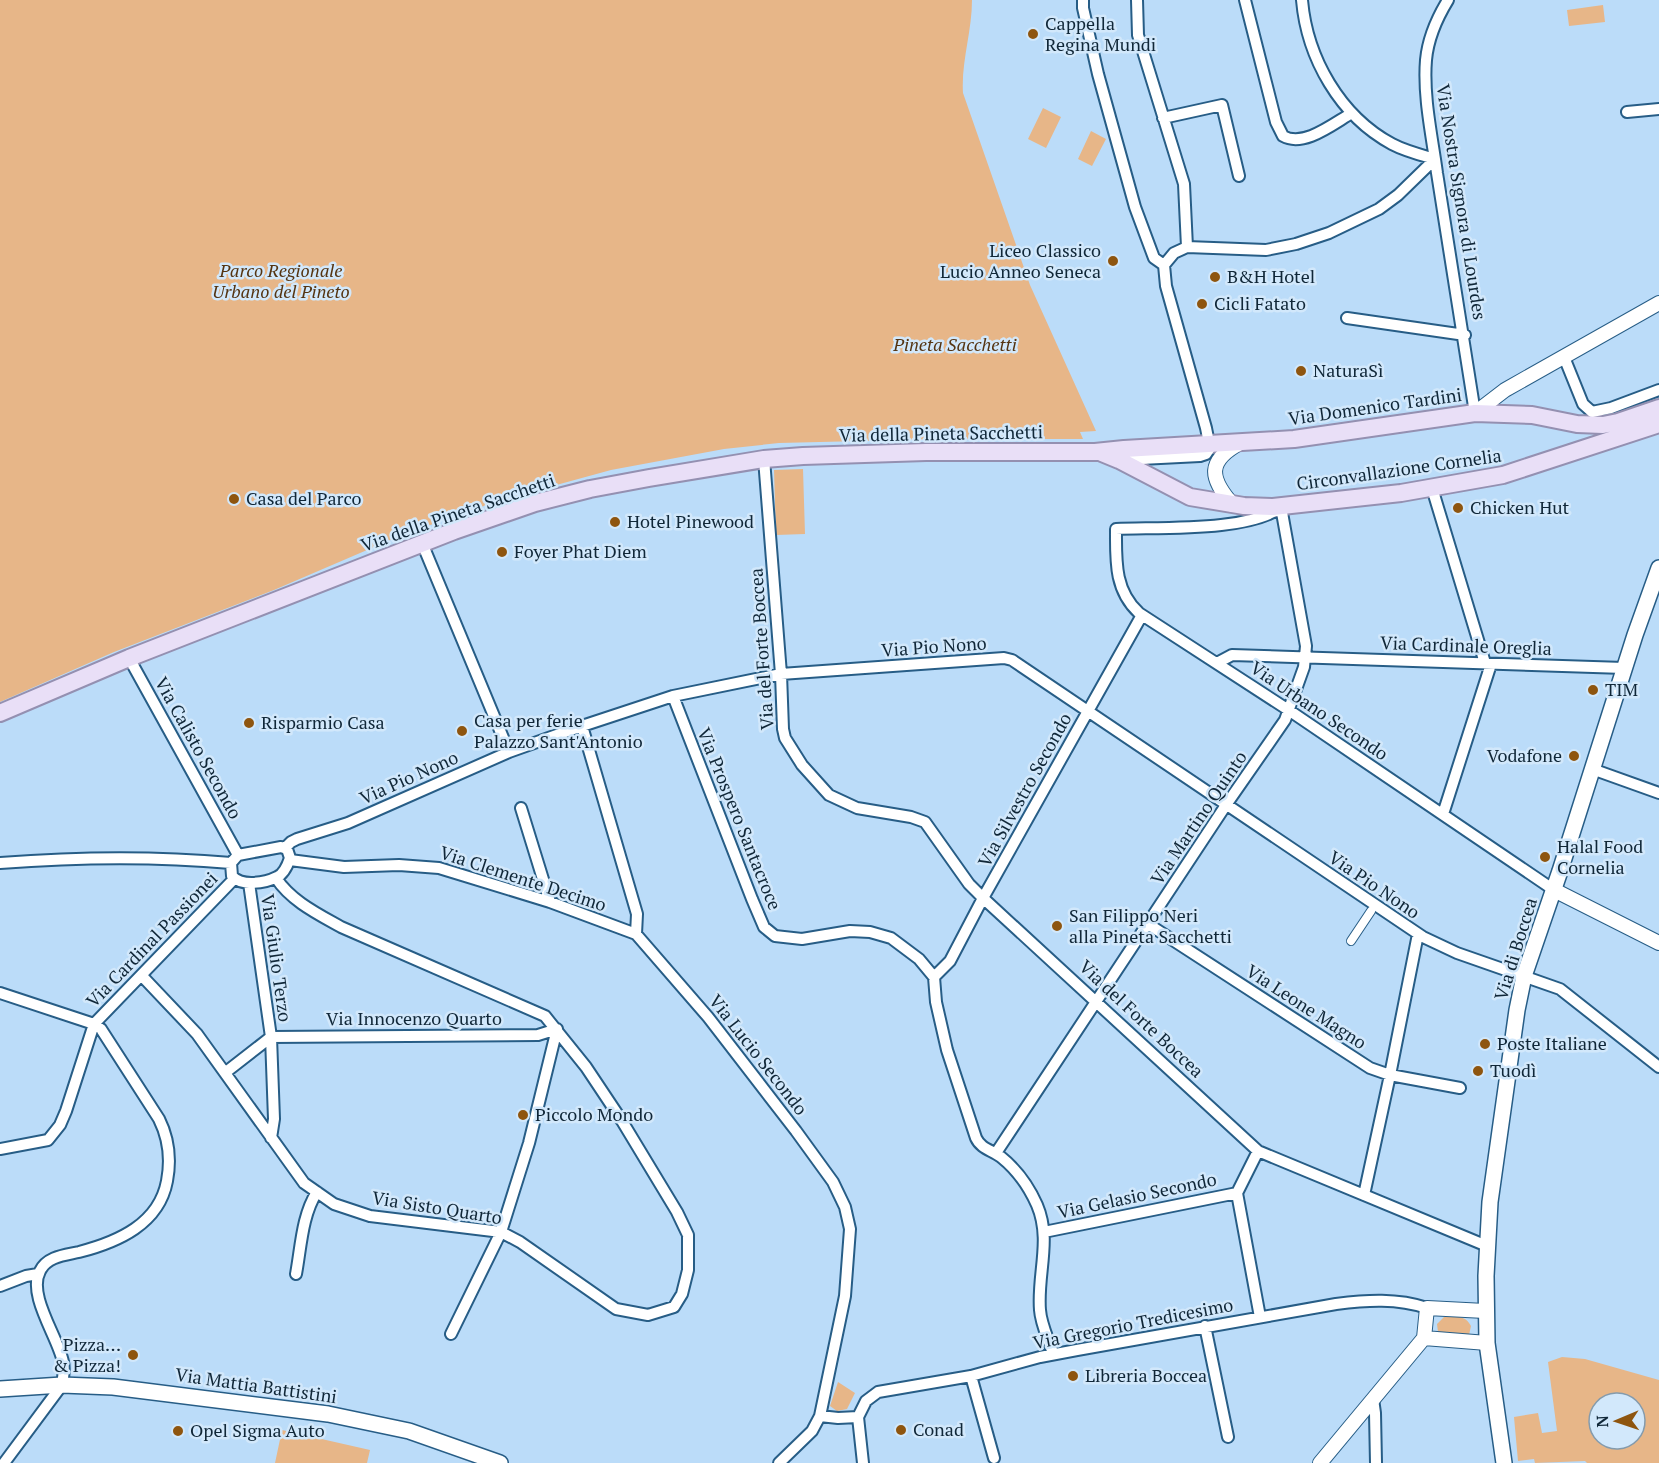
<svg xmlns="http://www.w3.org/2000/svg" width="1659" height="1463" viewBox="0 0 1659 1463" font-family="'PT Serif',serif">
<rect width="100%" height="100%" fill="#bbdcf9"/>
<path fill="#e7b688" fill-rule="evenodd" d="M 0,0 L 972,0 C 972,32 961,62 963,93 L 1030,285 L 1096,431 L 1080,432 L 1083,439 L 943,439 L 779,443 L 724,449 L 611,470 L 498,501 L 402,535 L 274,590 L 114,652 L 0,702 Z
M 1603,5 L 1605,22 L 1569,26 L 1567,10 Z
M 1043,108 L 1061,117 L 1046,148 L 1028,139 Z
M 1091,131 L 1106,139 L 1092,166 L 1078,159 Z
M 803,469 L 805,534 L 776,535 L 774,470 Z
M 1444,1317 C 1455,1317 1465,1314 1471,1326 L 1469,1335 L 1443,1336 L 1438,1332 L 1437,1324 Z
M 1562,1357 L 1585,1359 L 1659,1380 L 1659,1463 L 1587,1463 L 1585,1461 L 1535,1463 L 1534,1459 L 1518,1461 L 1514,1417 L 1538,1413 L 1542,1433 L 1557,1431 L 1548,1362 ZM 1599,1403 L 1635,1403 L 1635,1439 L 1599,1439 Z
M 838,1382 L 855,1393 L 847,1409 L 837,1411 L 830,1406 Z
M 282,1430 L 370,1450 L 367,1463 L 275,1463 Z"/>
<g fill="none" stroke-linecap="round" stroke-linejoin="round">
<g stroke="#275d86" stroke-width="10">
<path id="pedestrian" d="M 1351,941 L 1371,911"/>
</g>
<g stroke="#275d86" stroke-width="14">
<path id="minor" d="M 1083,0 L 1083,8 L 1098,74 L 1135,207 L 1154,258 L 1164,265
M 1137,0 L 1138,35 L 1184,184 L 1187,247
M 1245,0 L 1276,122 L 1283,136 C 1304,148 1334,123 1352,113
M 1302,0 C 1307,58 1340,116 1392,144 C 1405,151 1421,155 1435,159
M 1448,0 C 1437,18 1428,38 1426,60 C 1423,97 1432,136 1437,173 C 1449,253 1463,333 1475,413
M 1627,112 L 1659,109
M 1163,118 L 1222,105 L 1239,176
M 1164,265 L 1174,253 L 1187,247 L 1266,250 L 1296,244 L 1329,233 L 1379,209 L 1398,195 L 1435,159
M 1347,318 L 1465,335
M 1564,357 L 1583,404 L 1592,412 L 1611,408 L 1659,390
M 764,459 L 781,674 L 783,729 L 785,738 L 802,765 L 829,795 L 857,808 L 911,817 L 925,822 L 969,884 L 983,898 L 1258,1151 L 1487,1246
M 1121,460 L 1200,456 L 1206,454 L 1210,448 L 1206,428 L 1166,286 L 1164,265
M 1432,488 L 1485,663
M 422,543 L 509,752
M 129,658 L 238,855
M 1217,663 L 1232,655 L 1624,668
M 673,696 L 752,899 L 764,927 L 775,936 L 802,939 L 850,931 L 870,932 L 891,938 L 919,959 L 934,977 L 936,1002 L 947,1050 L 976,1138 C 981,1149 992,1150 1001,1157 C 1016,1169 1029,1187 1037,1205 C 1052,1240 1037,1274 1040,1310 C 1041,1325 1049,1340 1053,1354
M 582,726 L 637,914 L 636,934 L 708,1017 L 796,1131 L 833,1182 L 845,1207 L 850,1229 L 845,1296 L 820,1416 L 812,1431 L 779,1463
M 1592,769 L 1659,793
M 521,808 L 550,902
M 1443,814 L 1491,664
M 281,847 L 287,849 L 290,858 C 288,864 284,874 277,877 C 265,883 242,887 232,876 L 231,863 L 238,855 Z
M 285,848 L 291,842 L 297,839 L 348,823 L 509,752 L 582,726 L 673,696 L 781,674 L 1004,658 L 1012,660 L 1423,937 L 1457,953 L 1560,989 L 1659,1067
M 290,860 L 344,867 L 399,865 L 439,868 L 550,902 L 636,934
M 0,863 C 77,857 154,856 231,863
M 249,883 L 271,1037 L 274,1119 L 271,1138
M 1148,924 L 1370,1068 L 1390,1075 L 1460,1088
M 142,976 L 197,1034 L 304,1183 L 334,1204 L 370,1216 L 501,1232 L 520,1242 L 616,1309 L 648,1315 L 674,1307 L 682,1294 L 688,1270 L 688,1235 L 677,1212 L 622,1121 L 586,1067 L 545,1016 L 341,927 C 318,914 291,901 276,878
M 934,977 L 950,961 L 983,898 L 1142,615
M 0,993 L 94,1024 L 101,1029 L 159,1119 C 169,1139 171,1160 167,1181 C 159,1224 118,1242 79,1252 C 66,1255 47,1256 40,1271 C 27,1295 58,1337 63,1362 C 65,1370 63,1377 62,1385 L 4,1463
M 271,1037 L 538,1035 L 557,1029
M 226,1072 L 271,1037
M 0,1149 L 48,1140 L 60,1125 L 66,1111 L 94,1024 L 234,879
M 1258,1151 L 1237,1193 L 1260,1317
M 996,1153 L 1226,805 L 1285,720 L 1304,667 L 1306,646 L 1281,507 C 1250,532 1157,527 1116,529 C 1116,560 1114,590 1139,613 L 1290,711 L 1554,890
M 1364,1195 L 1390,1075 L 1418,934
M 1044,1232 L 1237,1193
M 296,1274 C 301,1247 302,1215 317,1192
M 0,1286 L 26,1276 L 38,1274
M 1205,1326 L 1228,1437
M 451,1334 L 501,1232 L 529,1143 L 557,1029
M 971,1376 L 994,1458
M 1373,1399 L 1375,1413 L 1376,1463
M 820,1416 L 838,1418 L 858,1417
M 863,1463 L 858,1417 L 866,1401 L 878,1392 L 971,1376 L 1040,1357 L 1077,1350 L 1336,1304 C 1367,1300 1397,1298 1427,1308"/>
</g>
<g stroke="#275d86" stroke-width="16">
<path id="tertiary" d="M 1475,413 L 1505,390 L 1659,303
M 1233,505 C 1209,478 1207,461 1240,443
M 1554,890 L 1659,943
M 1424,1338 L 1427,1308 L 1485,1311
M 1424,1338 L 1487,1343
M 1320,1463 L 1424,1338"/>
</g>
<g stroke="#275d86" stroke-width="18">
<path id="secondary" d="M 0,1389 L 62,1385 L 113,1387 L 328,1414 L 409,1431 L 500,1463
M 1504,1463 L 1487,1343 L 1486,1276 L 1490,1202 L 1517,1010 L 1524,976 L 1560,871 L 1635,635 L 1659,568"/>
</g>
<g stroke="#9490b1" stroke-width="20">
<path id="primary" d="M 1102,453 L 1119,460 L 1190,497 L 1244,506 L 1273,507 L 1401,493 L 1503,475 L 1659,424
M 0,713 L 129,658 L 454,531 L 535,503 L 590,489 L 649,478 L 764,459 L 803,456 L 926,452 L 1095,452 L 1124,449 L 1294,439 L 1475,413 L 1532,415 L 1577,424 L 1603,425 L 1618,422 L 1659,408"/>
</g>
<use href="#pedestrian" stroke="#fff" stroke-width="8"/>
<use href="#minor" stroke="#fff" stroke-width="10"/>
<use href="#tertiary" stroke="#fff" stroke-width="14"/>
<use href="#secondary" stroke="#fff" stroke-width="15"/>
<use href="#primary" stroke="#e9dff7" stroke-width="16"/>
</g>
<g fill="#8e550f" stroke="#d2e8fb" stroke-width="2">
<circle cx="1033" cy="34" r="6"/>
<circle cx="1113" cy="261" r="6"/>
<circle cx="1215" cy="277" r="6"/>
<circle cx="1202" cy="304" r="6"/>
<circle cx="1301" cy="371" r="6"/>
<circle cx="234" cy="499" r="6"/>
<circle cx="1458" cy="508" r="6"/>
<circle cx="615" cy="522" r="6"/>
<circle cx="502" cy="552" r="6"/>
<circle cx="1593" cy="690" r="6"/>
<circle cx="249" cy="723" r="6"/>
<circle cx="462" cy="731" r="6"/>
<circle cx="1574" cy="756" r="6"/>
<circle cx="1545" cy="857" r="6"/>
<circle cx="1057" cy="926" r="6"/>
<circle cx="1485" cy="1044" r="6"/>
<circle cx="1478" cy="1071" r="6"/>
<circle cx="523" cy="1115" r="6"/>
<circle cx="133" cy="1355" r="6"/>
<circle cx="1073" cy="1376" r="6"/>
<circle cx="901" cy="1430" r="6"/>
<circle cx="178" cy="1431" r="6"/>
</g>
<g text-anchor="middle" stroke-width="5" stroke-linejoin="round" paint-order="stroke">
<g font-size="18" fill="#102738" stroke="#d2e8fb" text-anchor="start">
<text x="1045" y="30">Cappella<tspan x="1045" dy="21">Regina Mundi</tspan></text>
<text x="1101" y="257" text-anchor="end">Liceo Classico<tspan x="1101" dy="21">Lucio Anneo Seneca</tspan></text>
<text x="1227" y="283">B&amp;H Hotel</text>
<text x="1214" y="310">Cicli Fatato</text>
<text x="1313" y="377">NaturaSì</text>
<text x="246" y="505">Casa del Parco</text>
<text x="1470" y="514">Chicken Hut</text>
<text x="627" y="528">Hotel Pinewood</text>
<text x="514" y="558">Foyer Phat Diem</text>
<text x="1605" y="696">TIM</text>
<text x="474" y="727">Casa per ferie<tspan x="474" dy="21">Palazzo Sant'Antonio</tspan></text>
<text x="261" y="729">Risparmio Casa</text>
<text x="1562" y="762" text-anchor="end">Vodafone</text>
<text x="1557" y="853">Halal Food<tspan x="1557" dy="21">Cornelia</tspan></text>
<text x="1069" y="922">San Filippo Neri<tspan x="1069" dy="21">alla Pineta Sacchetti</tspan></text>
<text x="1497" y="1050">Poste Italiane</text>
<text x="1490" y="1077">Tuodì</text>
<text x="535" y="1121">Piccolo Mondo</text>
<text x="121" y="1351" text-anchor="end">Pizza...<tspan x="121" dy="21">&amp; Pizza!</tspan></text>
<text x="1085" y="1382">Libreria Boccea</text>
<text x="913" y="1436">Conad</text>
<text x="190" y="1437">Opel Sigma Auto</text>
</g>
<g font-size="18" fill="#102738" stroke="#d2e8fb">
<text transform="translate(1461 202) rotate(81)" y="6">Via Nostra Signora di Lourdes</text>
<text transform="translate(1375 407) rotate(-8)" y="6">Via Domenico Tardini</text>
<text transform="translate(941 434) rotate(-1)" y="6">Via della Pineta Sacchetti</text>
<text transform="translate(1399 470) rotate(-8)" y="6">Circonvallazione Cornelia</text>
<text transform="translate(458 513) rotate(-19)" y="6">Via della Pineta Sacchetti</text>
<text transform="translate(1466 646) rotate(2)" y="6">Via Cardinale Oreglia</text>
<text transform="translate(934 647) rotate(-4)" y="6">Via Pio Nono</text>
<text transform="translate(762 649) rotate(-94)" y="6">Via del Forte Boccea</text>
<text transform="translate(1319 711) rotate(34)" y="6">Via Urbano Secondo</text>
<text transform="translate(198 748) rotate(61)" y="6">Via Calisto Secondo</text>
<text transform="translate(409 778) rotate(-24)" y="6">Via Pio Nono</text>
<text transform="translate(1025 790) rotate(-61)" y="6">Via Silvestro Secondo</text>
<text transform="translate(1199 818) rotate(-56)" y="6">Via Martino Quinto</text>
<text transform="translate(739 819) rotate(68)" y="6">Via Prospero Santacroce</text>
<text transform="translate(523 879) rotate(18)" y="6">Via Clemente Decimo</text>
<text transform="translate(1374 885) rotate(34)" y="6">Via Pio Nono</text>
<text transform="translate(152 940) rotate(-46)" y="6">Via Cardinal Passionei</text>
<text transform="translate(1516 949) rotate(-73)" y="6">Via di Boccea</text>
<text transform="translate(276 958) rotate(82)" y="6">Via Giulio Terzo</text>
<text transform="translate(1306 1007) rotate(33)" y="6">Via Leone Magno</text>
<text x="414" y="1025">Via Innocenzo Quarto</text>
<text transform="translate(1141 1019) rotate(43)" y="6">Via del Forte Boccea</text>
<text transform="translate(758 1055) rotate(52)" y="6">Via Lucio Secondo</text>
<text transform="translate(1137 1196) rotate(-12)" y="6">Via Gelasio Secondo</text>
<text transform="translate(437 1208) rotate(9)" y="6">Via Sisto Quarto</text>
<text transform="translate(1133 1324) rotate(-11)" y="6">Via Gregorio Tredicesimo</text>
<text transform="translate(256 1386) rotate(8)" y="6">Via Mattia Battistini</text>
</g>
<g font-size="18" font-style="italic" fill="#553411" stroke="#d2e8fb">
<text x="281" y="277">Parco Regionale<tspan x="281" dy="21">Urbano del Pineto</tspan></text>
<text x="955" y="351">Pineta Sacchetti</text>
</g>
</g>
<g transform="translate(1617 1421) rotate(268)"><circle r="28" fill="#d2e8fb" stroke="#849bad" stroke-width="1.5"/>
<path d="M0-4.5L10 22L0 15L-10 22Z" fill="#8e550f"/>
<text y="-9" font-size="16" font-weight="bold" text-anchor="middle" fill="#102738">N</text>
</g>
</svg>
